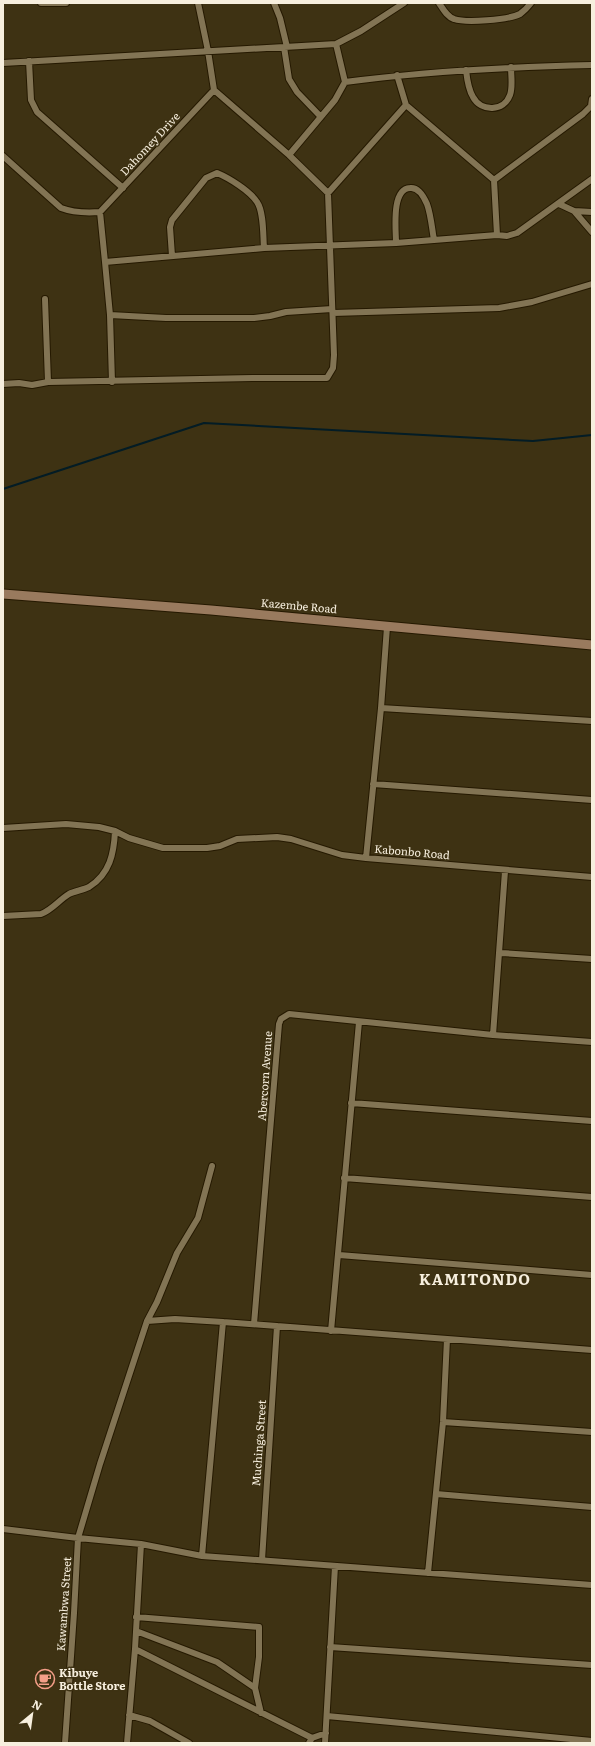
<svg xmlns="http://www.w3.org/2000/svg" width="595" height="1746" viewBox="0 0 595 1746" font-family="Literata,serif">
<rect width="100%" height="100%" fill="#3e3213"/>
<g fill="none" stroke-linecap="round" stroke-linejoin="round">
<path stroke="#031c25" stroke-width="2" d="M 3,489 L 204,423 L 533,441 L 592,435"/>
<g stroke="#251900" stroke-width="8">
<path id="street" d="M 41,3 L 66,3
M 274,3 L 280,18 L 287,47
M 439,3 C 443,9 447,17 454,19 C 466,23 508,20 520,14 C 524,11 528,7 531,3
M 336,44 L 345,82 C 427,71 509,67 592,65
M 284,47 L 289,79 L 297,92 L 321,117
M 29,61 L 31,100 L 37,112 L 123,188
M 3,63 L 336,44 L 361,31 L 404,3
M 466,70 C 467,79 468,89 473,97 C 481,112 504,112 510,95 C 513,87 511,76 511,67
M 397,75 L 406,105 L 494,180 L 497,235
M 289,155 L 335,100 L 345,82
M 3,156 L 61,208 C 74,213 86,213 100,212 L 105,262 L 264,248 L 396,243 L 497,235 L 507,236 L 517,233 L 592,179
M 494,180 L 583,114 L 591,106 L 592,99
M 328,193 L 406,105
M 559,204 L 574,211 L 592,212
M 574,211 L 592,232
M 100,212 L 214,90
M 396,243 C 396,230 391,189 410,188 C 418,187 424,197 427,204 C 431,215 432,229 434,240
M 172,256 L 170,227 L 172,220 L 206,178 L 217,173 C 229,178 250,191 257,202 C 264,212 263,236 264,248
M 105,262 L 110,315 L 112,382
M 45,299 L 48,382
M 333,313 L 499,308 L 532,302 L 592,284
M 110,315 L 166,318 L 254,318 L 270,316 L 286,312 L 332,309
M 3,384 L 19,383 L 32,385 L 48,382 L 252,378 L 327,378 L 333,368 L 334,355 L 328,193 L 289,155 L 214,90 L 208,51 L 198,3
M 387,627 L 381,708 L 366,858 L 592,877
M 381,708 L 592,721
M 373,784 L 592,800
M 3,828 L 66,824 L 99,827 L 115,831 L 129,838 L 163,848 L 207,848 L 220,846 L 237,839 L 277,837 L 291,839 L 342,855 L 366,858
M 505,871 L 493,1035 L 592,1042
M 3,916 L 41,914 C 52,910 59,900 69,894 C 75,891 83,890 89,887 C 110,874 114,853 115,831
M 501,953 L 592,959
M 351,1103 L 592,1121
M 344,1178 L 592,1197
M 339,1255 L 592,1275
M 147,1321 L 157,1302 L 177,1253 L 198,1218 L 212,1166
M 254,1324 L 279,1024 L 281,1019 L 289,1014 L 493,1035
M 331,1331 L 359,1022
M 443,1422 L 592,1432
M 436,1494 L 592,1507
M 3,1529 L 78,1538 L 141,1544 L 202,1556 L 592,1585
M 141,1544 L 135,1649 L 312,1738
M 202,1556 L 223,1322
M 262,1560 L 277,1326
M 428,1573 L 443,1422 L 447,1339
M 136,1617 L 259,1627 L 259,1657 L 255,1688 L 261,1713
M 136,1631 L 217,1662 L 255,1688
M 330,1647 L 592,1665
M 129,1715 L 150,1721 L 189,1743
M 327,1716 L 592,1741
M 65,1743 L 74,1613 L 78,1538 L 100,1464 L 147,1321 L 175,1319 L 223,1322 L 592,1350
M 127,1743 L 135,1649
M 309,1743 L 312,1738 L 326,1733
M 325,1743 L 335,1566"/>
</g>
<g stroke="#251900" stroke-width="11">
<path id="secondary" d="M 3,594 L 211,610 L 592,645"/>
</g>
<use href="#street" stroke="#827454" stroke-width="6"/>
<use href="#secondary" stroke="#997a5e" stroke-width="9"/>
</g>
<defs>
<g id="cafe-ring" transform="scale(1)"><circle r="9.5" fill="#3e3213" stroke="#f49e88" stroke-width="1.5"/><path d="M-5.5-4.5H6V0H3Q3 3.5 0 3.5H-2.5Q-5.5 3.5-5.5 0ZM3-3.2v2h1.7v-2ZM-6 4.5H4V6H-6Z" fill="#f49e88"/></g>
</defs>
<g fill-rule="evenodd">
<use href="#cafe-ring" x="45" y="1679"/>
</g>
<g text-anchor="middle" stroke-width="3" stroke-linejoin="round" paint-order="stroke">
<g font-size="11" fill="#f7efde" stroke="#3e3213">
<text transform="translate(150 144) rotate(-47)" y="4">Dahomey Drive</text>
<text transform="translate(299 606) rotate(5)" y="4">Kazembe Road</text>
<text transform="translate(412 852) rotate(5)" y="4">Kabonbo Road</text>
<text transform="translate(265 1076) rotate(-86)" y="4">Abercorn Avenue</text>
<text transform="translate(259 1443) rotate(-86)" y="4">Muchinga Street</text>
<text transform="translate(64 1604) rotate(-86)" y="4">Kawambwa Street</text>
</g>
<g font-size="11" font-weight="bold" fill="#f7efde" stroke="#3e3213" text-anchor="start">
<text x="59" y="1677">Kibuye<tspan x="59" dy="13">Bottle Store</tspan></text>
</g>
<g font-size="15" font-weight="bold" letter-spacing="1" fill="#f7efde" stroke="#3e3213">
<text x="475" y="1285">KAMITONDO</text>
</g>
</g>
<rect width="595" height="1746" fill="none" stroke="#f7efde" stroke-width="8"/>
<g transform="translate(32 1714) rotate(29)" stroke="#3e3213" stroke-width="3" paint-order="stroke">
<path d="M0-3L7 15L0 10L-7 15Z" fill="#f7efde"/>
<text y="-6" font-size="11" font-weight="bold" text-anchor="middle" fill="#f7efde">N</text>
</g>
</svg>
